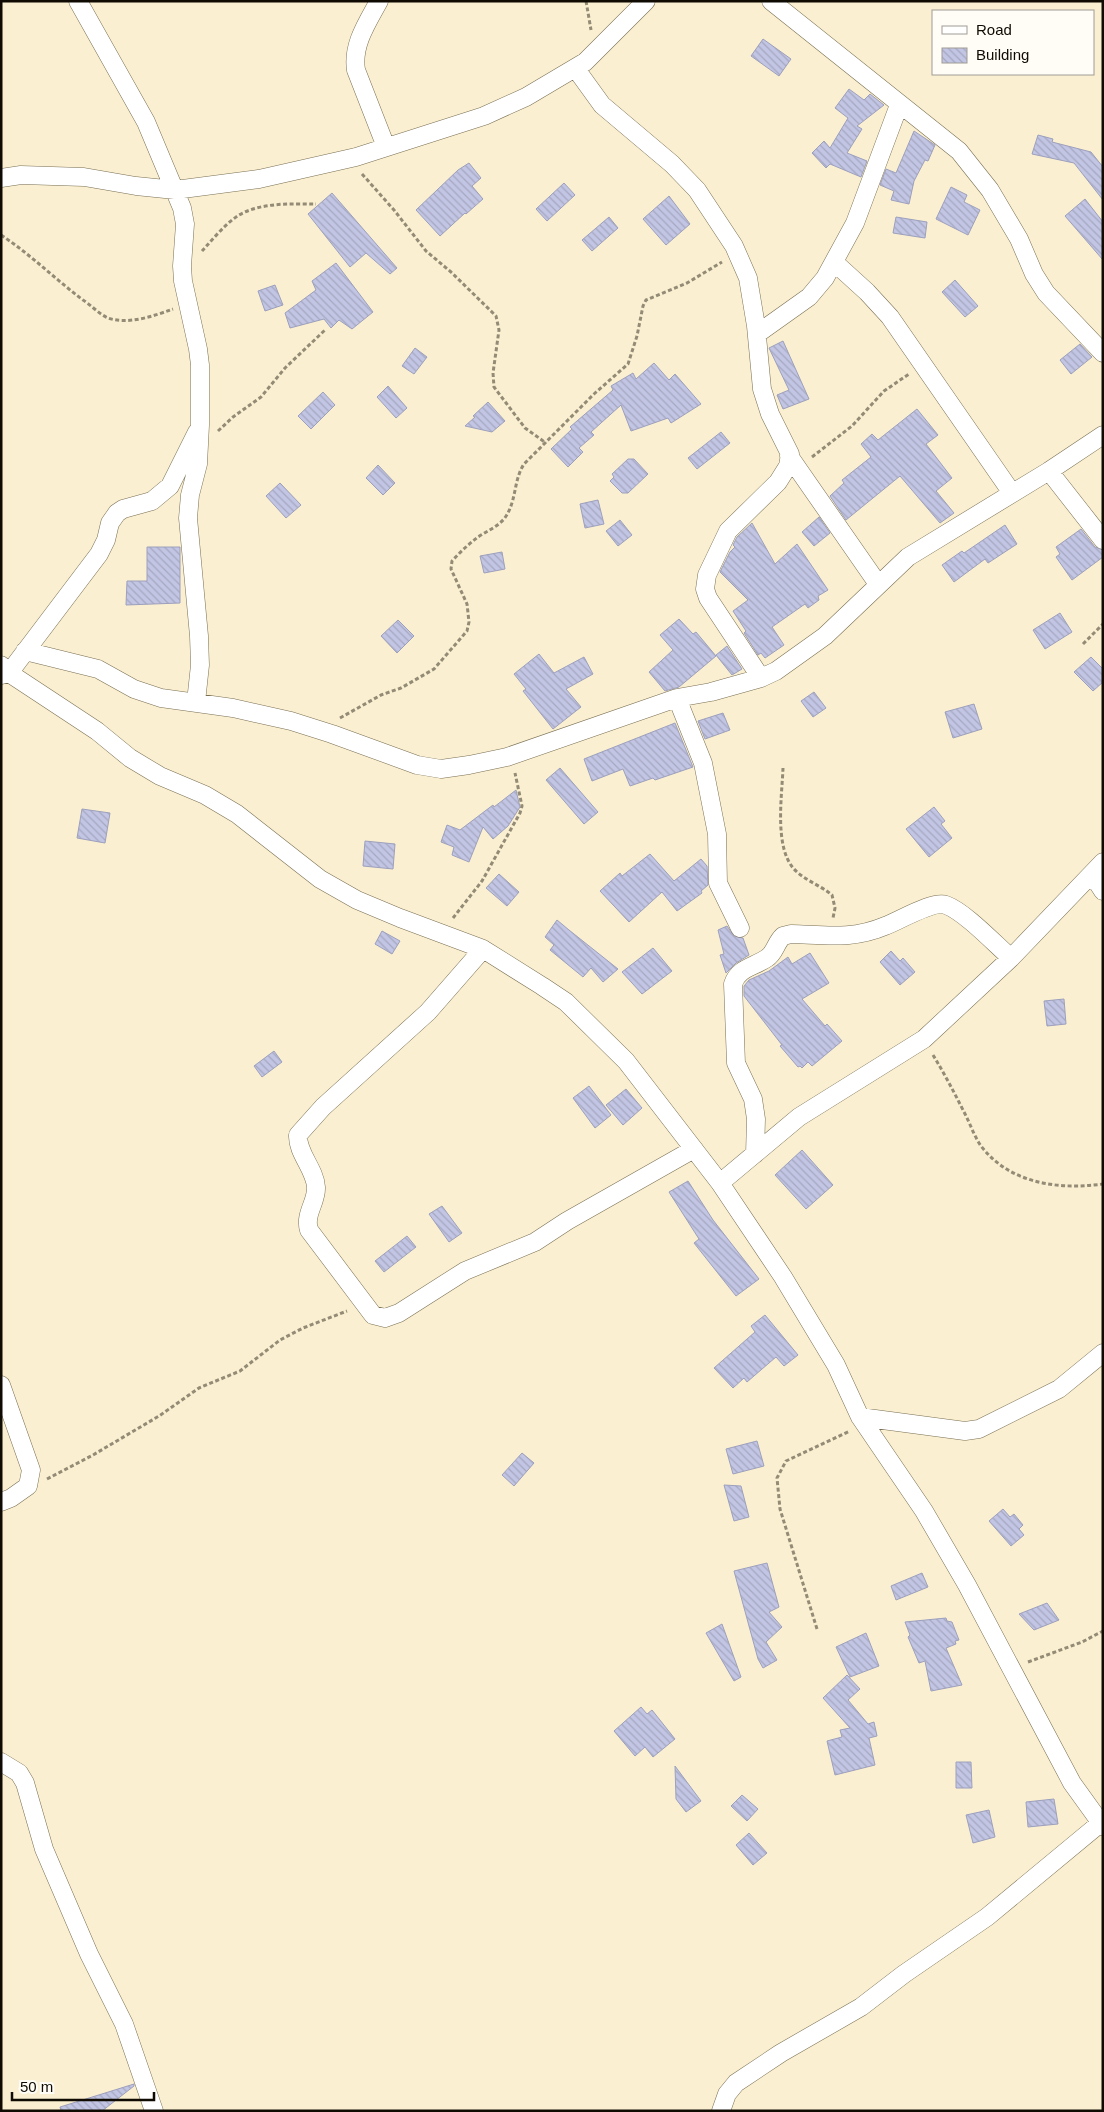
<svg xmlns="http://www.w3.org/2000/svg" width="1104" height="2112" viewBox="0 0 1104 2112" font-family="Arial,sans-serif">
<defs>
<pattern id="building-back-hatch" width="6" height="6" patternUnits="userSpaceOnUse" patternTransform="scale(1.25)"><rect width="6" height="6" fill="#c2c5e3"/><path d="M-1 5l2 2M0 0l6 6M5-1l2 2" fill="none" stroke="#a6a8c1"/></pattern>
</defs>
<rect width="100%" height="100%" fill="#faefd0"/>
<path fill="url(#building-back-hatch)" stroke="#9da0bd" d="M 763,39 L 791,59 L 779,76 L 751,56 Z
M 849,89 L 864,100 L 870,94 L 884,105 L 857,126 L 862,129 L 847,153 L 867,161 L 861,177 L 830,164 L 826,168 L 812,153 L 824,141 L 830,148 L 848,118 L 835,108 Z
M 914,131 L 935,145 L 928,161 L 925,160 L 914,181 L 909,204 L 891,200 L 894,191 L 880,185 L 886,169 L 896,173 Z
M 1038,135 L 1053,139 L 1052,142 L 1091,152 L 1103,167 L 1103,200 L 1074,163 L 1032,154 Z
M 469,163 L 481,178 L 472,186 L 483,199 L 466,214 L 465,213 L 440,236 L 416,210 L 458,170 Z
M 564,183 L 575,195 L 547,221 L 536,209 Z
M 951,187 L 967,195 L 964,202 L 980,210 L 968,235 L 936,219 Z
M 332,193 L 397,268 L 390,274 L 366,253 L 350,267 L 308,214 Z
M 669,196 L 690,224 L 666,245 L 643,219 Z
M 1085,199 L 1103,222 L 1103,260 L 1065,216 Z
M 609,217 L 618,228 L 592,251 L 582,240 Z
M 896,217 L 927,222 L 925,238 L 893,233 Z
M 336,263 L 373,312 L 352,329 L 339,320 L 331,328 L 324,319 L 290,328 L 285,313 L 316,290 L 312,281 Z
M 955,280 L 978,306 L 965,317 L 942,292 Z
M 275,285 L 283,305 L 265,311 L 258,291 Z
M 783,341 L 809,399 L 783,409 L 777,395 L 789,390 L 769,348 Z
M 1080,344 L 1092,357 L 1071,374 L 1060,360 Z
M 415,348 L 427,357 L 414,374 L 402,366 Z
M 654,363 L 669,380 L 675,374 L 701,404 L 671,423 L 668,418 L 631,431 L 621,405 L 591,432 L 594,435 L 579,448 L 583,452 L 568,467 L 551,449 L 572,429 L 570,427 L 613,390 L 611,386 L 633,373 L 636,379 Z
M 388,386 L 407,408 L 396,418 L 377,397 Z
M 323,392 L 335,405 L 311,429 L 298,416 Z
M 488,402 L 505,421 L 492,432 L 465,426 L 475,417 L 473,416 Z
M 917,409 L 938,435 L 926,444 L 952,478 L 936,491 L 954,513 L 940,523 L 900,476 L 846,520 L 830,496 L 844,483 L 842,480 L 871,457 L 861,444 L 872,434 L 878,440 Z
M 721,432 L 730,443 L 697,469 L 688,458 Z
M 628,459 L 634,459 L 648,474 L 628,493 L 622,493 L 610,481 L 614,477 L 612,474 Z
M 378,465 L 395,483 L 383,495 L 366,478 Z
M 280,483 L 301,505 L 286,518 L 266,496 Z
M 598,500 L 604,524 L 585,528 L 580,504 Z
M 819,517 L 830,533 L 814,546 L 802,532 Z
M 620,520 L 632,535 L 618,546 L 606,531 Z
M 752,523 L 775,564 L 797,544 L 828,590 L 818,596 L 819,600 L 808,608 L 805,604 L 772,627 L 784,645 L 765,658 L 761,653 L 758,655 L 744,633 L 746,631 L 733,611 L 748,600 L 720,572 L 730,552 L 735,547 L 733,545 L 737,537 Z
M 1005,525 L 1017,544 L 988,563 L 985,559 L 954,582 L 942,565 L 962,551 L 964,553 Z
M 1081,529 L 1095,547 L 1103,550 L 1103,557 L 1072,580 L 1056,557 L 1060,554 L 1056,547 Z
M 147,547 L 180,547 L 180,603 L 126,605 L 127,581 L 147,581 Z
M 502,552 L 505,569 L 484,573 L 480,556 Z
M 1060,613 L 1072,632 L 1045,649 L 1033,630 Z
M 679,619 L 693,634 L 696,632 L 716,656 L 679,687 L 665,691 L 649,672 L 673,650 L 660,635 Z
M 398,620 L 414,636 L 397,653 L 381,636 Z
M 727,646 L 742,669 L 732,675 L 716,655 Z
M 539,654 L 554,673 L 584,657 L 593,674 L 566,689 L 581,707 L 553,729 L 523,691 L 526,689 L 514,674 Z
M 1091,657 L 1103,669 L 1103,682 L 1093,691 L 1074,672 Z
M 814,692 L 826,708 L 813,717 L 801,701 Z
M 974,704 L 982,729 L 953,738 L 945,712 Z
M 723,713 L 730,730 L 705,739 L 698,721 Z
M 675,723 L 693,767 L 655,780 L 653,778 L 630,786 L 623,769 L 592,781 L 584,759 Z
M 560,768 L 598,812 L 584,824 L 546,780 Z
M 516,790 L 520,807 L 508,826 L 493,839 L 483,827 L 469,862 L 452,855 L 454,847 L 441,842 L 447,825 L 460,830 L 493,805 L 494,807 Z
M 934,807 L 945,821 L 941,824 L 952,838 L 929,857 L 906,829 Z
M 82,809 L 110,813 L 105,843 L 77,838 Z
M 365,841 L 395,844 L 393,869 L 363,866 Z
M 650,854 L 674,881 L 701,859 L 707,866 L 708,885 L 701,891 L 702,893 L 677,911 L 662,892 L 629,922 L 600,891 L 620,873 L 622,876 Z
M 499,874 L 519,892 L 507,906 L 486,888 Z
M 557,920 L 569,930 L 618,969 L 603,982 L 591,968 L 583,977 L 550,950 L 554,945 L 545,937 Z
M 727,926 L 734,936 L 743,938 L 749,955 L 736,963 L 726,973 L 720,955 L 724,954 L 718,930 Z
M 382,931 L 400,941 L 392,954 L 375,944 Z
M 653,948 L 672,971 L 642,994 L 622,972 Z
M 891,951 L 900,961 L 903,958 L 915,972 L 900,985 L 880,962 Z
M 810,953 L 829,983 L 802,999 L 825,1026 L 827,1024 L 842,1041 L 812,1066 L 808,1062 L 802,1068 L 800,1066 L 798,1067 L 780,1046 L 782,1045 L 744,996 L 744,986 L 749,980 L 769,971 L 788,957 L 792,964 Z
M 1064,999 L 1066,1024 L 1047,1026 L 1044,1001 Z
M 274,1051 L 282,1062 L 262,1077 L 254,1066 Z
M 589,1086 L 611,1115 L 595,1128 L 573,1098 Z
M 626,1089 L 642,1108 L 623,1125 L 606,1105 Z
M 802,1150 L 833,1185 L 806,1209 L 775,1175 Z
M 688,1181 L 713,1220 L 759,1279 L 736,1296 L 694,1243 L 699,1239 L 669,1192 Z
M 442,1206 L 462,1233 L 449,1242 L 429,1214 Z
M 407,1236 L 416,1247 L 384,1272 L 375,1261 Z
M 765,1315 L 798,1355 L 784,1366 L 776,1357 L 747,1382 L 744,1378 L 733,1388 L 714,1368 L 755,1332 L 751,1326 Z
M 757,1441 L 764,1466 L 733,1474 L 726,1449 Z
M 522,1453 L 534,1463 L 514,1486 L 502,1475 Z
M 724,1485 L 741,1486 L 749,1517 L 734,1521 Z
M 1003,1509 L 1010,1517 L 1014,1514 L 1023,1525 L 1019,1529 L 1024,1535 L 1011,1546 L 989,1521 Z
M 767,1563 L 779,1607 L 769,1612 L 782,1627 L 766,1642 L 777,1660 L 763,1668 L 758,1659 L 734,1571 Z
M 922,1573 L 928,1587 L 896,1600 L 891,1586 Z
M 1047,1603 L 1059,1620 L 1034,1630 L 1019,1614 Z
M 946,1618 L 947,1621 L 952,1622 L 959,1640 L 955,1641 L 956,1644 L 946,1648 L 962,1685 L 931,1691 L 925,1661 L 919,1663 L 908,1637 L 910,1635 L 905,1622 Z
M 722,1624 L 741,1677 L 734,1681 L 706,1633 Z
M 866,1633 L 879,1666 L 850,1677 L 836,1647 Z
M 847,1675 L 860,1689 L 848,1700 L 868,1724 L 874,1722 L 877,1736 L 869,1738 L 875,1765 L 835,1775 L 827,1741 L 842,1737 L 840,1730 L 850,1728 L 823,1698 Z
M 641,1707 L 647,1714 L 652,1710 L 675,1739 L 653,1757 L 645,1747 L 635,1756 L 614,1731 Z
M 956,1762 L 971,1762 L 972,1788 L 956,1788 Z
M 675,1766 L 701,1801 L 686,1812 L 676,1799 Z
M 742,1795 L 758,1809 L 747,1821 L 731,1806 Z
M 1054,1799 L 1058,1824 L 1028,1827 L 1026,1802 Z
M 989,1810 L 995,1837 L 973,1843 L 966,1815 Z
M 749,1833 L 767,1853 L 753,1865 L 736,1845 Z
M 134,2084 L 134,2086 L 102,2111 L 61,2111 L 60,2107 Z"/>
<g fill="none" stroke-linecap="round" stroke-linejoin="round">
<g stroke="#796f53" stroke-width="19">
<path id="street" d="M 78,1 L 146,122 L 182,208 L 185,224 L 182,266 L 183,281 L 198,349 L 200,365 L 200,425 L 198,464 L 190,495 L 188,518 L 199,636 L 200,665 L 196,702
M 379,1 C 367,23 352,45 356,70 L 386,147
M 771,1 L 959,151 L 990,190 L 1019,239 L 1034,274 L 1046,293 L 1103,353
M 576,69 L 602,105 L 672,164 L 697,190 L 734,246 L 748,278 L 756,326 L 762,389 L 770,414 L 790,454 L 788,466 L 778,482 L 728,531 L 707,575 L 705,589 L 708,598 L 761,678
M 1,178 L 21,175 L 84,177 L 136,186 L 175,190 L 259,179 L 356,157 L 484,116 L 526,97 L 585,62 L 646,1
M 834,262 L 867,292 L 890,317 L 1012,493
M 757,334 L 809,297 L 825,278 L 855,223 L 899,105
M 789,456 L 878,584
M 1049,471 L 1103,540
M 25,651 L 98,669 L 134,689 L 161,698 L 233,708 L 291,721 L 332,734 L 417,765 L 441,769 L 469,765 L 507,757 L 677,698 L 711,692 L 761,678 L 776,671 L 825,636 L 908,557 L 1049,471 L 1103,435
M 1,665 L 9,673 L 97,731 L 130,758 L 160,776 L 205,795 L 237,814 L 320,879 L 357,900 L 400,918 L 483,949 L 542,986 L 566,1002 L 626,1061 L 720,1183 L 783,1277 L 836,1365 L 860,1417 L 924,1511 L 967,1585 L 1072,1783 L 1103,1826
M 1,675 L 9,673 L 99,554 L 106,540 L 110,523 L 117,513 L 123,509 L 152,501 L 170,486 L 197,432
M 677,698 L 703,763 L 717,834 L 718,883 L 740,928
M 1092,874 L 1103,891
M 483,949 L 428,1012 L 323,1107 L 298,1135 C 297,1153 315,1169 316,1187 C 317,1202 304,1214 309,1230 L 373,1315 L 385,1318 L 399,1313 L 465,1271 L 535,1242 L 567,1221 L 694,1149
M 755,1154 L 756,1119 L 753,1099 L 736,1063 L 733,984 C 738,968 754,967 767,958 C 775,953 776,942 783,936 L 791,934 C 825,935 852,940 885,926 C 899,921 933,900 946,905 C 965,912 995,944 1011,958
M 720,1183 L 799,1117 L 924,1039 L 1011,958 L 1103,862
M 1,1385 L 31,1470 L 28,1486 L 11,1498 L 1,1502
M 860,1417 L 965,1431 L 979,1429 L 1059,1389 L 1103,1353
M 1,1762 L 19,1773 L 25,1783 L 44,1849 L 89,1954 L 124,2024 L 154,2111
M 721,2111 L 727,2094 L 736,2083 L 781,2053 L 861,2007 L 904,1974 L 987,1917 L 1103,1821"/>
</g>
<path stroke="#938b76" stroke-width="3" stroke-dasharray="4 2.5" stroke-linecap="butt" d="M 586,1 L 591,30
M 362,174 L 394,210 L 426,251 L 451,272 L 496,316 L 499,330 L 493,373 L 494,387 L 525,428 L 546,443
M 1,235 C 30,254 55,279 83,300 C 91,305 99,314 108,318 C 128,325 154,316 173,309
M 202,251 C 213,239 225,224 239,215 C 262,202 292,204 316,204
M 218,431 L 233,417 L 261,397 L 285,368 L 325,330
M 812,457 L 852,426 L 884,391 L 909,374
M 1083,644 L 1103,624
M 340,718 L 381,695 L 401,688 L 434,669 L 467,631 L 469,622 L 467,604 L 451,569 L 452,561 C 460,552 469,544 478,537 C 487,531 497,527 504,519 C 517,502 513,481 524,464 L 594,394 L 628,364 L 637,336 L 643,306 L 646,300 L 687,283 L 722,262
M 783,768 C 782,796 774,847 794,869 C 804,880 820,885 832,895 L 835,908 L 833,918
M 453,918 L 482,881 L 520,813 L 522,806 L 515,773
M 933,1055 C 944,1073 954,1092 964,1112 C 970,1123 974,1136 981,1146 C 1010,1184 1059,1190 1103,1184
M 47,1479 L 93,1455 L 159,1416 L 199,1388 L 240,1371 L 280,1340 L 303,1328 L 347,1311
M 817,1629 L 780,1509 L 777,1478 L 786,1461 L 850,1431
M 1028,1662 L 1082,1642 L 1103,1631"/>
<use href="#street" stroke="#fff" stroke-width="18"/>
</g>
<rect width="1104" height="2112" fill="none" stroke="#0f0b03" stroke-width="5"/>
<rect x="932" y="10" width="162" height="65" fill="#fffdf6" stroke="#9f9c95"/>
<rect x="942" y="26" width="25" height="8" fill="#ffffff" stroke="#9f9c95"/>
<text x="976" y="35" font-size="15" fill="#0f0b03">Road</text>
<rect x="942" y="48" width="25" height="15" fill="url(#building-back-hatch)" stroke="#9f9c95"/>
<text x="976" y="60" font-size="15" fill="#0f0b03">Building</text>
<path d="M12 2092v8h142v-8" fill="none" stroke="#0f0b03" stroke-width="2.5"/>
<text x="20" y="2092" font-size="15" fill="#0f0b03" stroke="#fffdf6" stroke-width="4" paint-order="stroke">50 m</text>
</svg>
